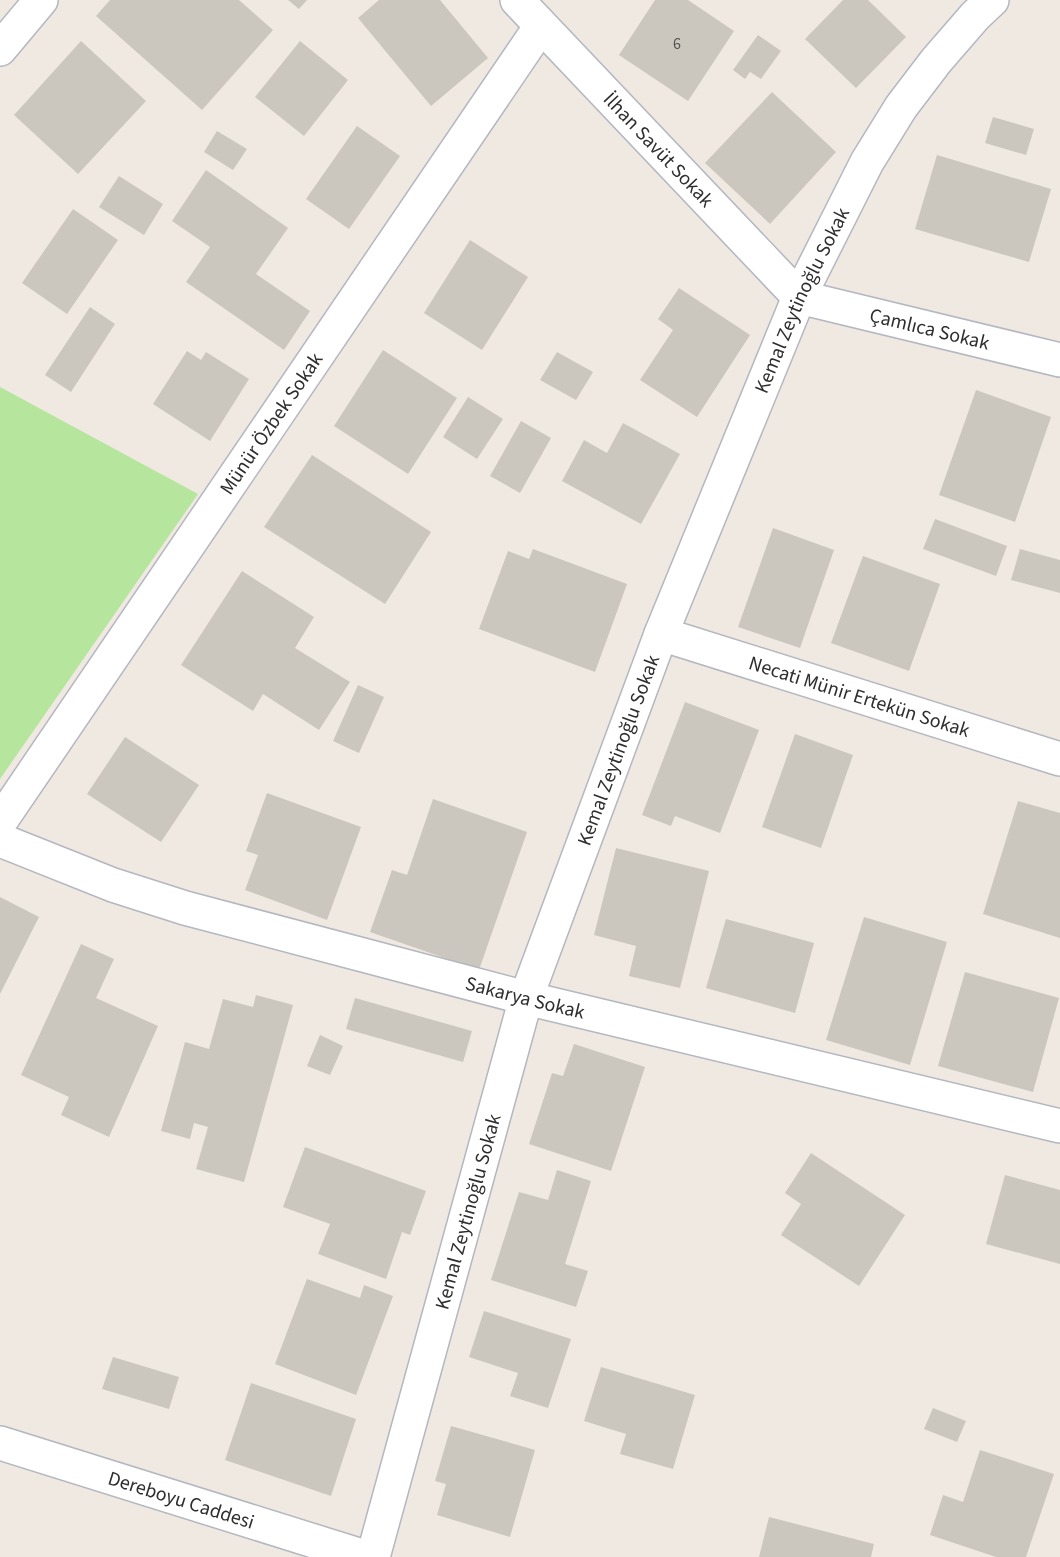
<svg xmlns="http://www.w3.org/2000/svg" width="1060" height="1557" font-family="'Source Sans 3',sans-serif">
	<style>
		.green { fill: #b6e59e }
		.building { fill: #cbc7bf }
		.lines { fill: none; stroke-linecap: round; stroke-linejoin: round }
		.street-casing { stroke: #b4b7c1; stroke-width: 36 }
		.street { stroke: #fff; stroke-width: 33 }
		.labels { text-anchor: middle; stroke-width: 5; stroke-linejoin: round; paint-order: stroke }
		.number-label { font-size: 16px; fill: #555452 }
		.street-label { font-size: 20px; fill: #2e2e2e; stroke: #fff }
	</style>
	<rect width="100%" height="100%" fill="#efe9e1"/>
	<!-- green -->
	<path class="green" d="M0,387l198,107 -198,285z"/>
	<!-- building -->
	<g class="building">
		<path d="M110,0h129l34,30 -71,80 -106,-94z"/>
		<path d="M288,0h19l-8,9z"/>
		<path d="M379,0h61l48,58 -57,48 -73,-88z"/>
		<path d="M655,0h33l46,31 -46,70 -69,-46z"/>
		<path d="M843,0h25l38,37 -50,51 -51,-49z"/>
		<path d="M758,35l23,16 -20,28 -11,-7 -5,7 -12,-9z"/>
		<path d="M81,41l65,60 -68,73 -64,-59z"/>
		<path d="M300,41l48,39 -44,56 -49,-39z"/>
		<path d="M772,92l64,60 -66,72 -65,-61z"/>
		<path d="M993,117l41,12 -8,26 -41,-12z"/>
		<path d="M357,126l43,30 -51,73 -43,-30z"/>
		<path d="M217,131l30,18 -14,21 -29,-18z"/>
		<path d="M937,155l114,34 -22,73 -114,-33z"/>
		<path d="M206,170l82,58 -32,46 54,37 -26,39 -98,-68 24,-35 -38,-26z"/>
		<path d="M119,176l44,28 -19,31 -45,-28z"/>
		<path d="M73,209l45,31 -51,74 -45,-31z"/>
		<path d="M470,240l58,37 -46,73 -58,-37z"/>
		<path d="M679,288l71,47 -53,82 -57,-37 33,-50 -15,-11z"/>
		<path d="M90,307l25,17 -44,68 -26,-17z"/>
		<path d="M383,350l74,48 -49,76 -74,-48z"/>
		<path d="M187,351l14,9 5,-8 43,27 -39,62 -57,-37z"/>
		<path d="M557,352l36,20 -17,28 -36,-20z"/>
		<path d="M976,390l75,27 -36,105 -76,-27z"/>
		<path d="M468,397l35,22 -26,40 -34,-22z"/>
		<path d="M521,421l30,17 -31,55 -30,-17z"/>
		<path d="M623,423l57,31 -39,70 -79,-43 22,-41 23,13z"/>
		<path d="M312,455l119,77 -46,72 -121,-77z"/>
		<path d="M935,519l72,27 -11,30 -73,-27z"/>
		<path d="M773,528l61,22 -34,98 -62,-21z"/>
		<path d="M533,549l94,35 -32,88 -116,-43 29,-78 21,8z"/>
		<path d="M1020,549l40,11v33l-49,-13z"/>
		<path d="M863,556l77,28 -31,87 -78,-28z"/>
		<path d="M242,571l72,46 -19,31 55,34 -31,48 -56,-36 -10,17 -72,-46z"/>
		<path d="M358,685l26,12 -25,56 -26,-12z"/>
		<path d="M685,702l74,28 -39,103 -45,-17 -4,10 -29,-11z"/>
		<path d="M795,734l58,21 -32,93 -59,-21z"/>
		<path d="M125,737l74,48 -38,57 -74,-48z"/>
		<path d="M267,793l94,34 -34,93 -82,-30 13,-35 -12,-4z"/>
		<path d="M433,799l94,33 -48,138 -109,-38 22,-62 15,5z"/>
		<path d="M1018,801l42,12v125l-77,-24z"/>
		<path d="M616,848l93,23 -29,117 -51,-12 7,-30 -42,-11z"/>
		<path d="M0,897l39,20 -39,77z"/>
		<path d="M864,917l83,25 -37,123 -84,-25z"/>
		<path d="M726,919l88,24 -19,70 -89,-25z"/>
		<path d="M81,944l33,15 -18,39 62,28 -49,111 -48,-22 8,-18 -48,-22z"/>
		<path d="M965,972l94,26 -26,94 -95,-26z"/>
		<path d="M256,995l37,10 -49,177 -48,-13 12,-42 -14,-4 -4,16 -29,-8 24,-89 24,7 14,-50 30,8z"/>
		<path d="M355,998l117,33 -9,31 -117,-33z"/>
		<path d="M320,1035l23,11 -13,29 -23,-9z"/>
		<path d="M574,1044l71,23 -34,104 -82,-27 23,-71 11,3z"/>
		<path d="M305,1147l121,44 -16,44 -8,-3 -16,47 -68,-25 12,-30 -47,-17z"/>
		<path d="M811,1153l94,62 -46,71 -78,-51 20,-31 -16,-11z"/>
		<path d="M557,1170l34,11 -26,83 23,7 -12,36 -85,-27 28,-88 29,8z"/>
		<path d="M1005,1175l55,15v74l-74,-20z"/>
		<path d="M307,1279l53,19 4,-13 29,11 -37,99 -81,-31z"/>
		<path d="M484,1311l87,28 -23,69 -38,-12 8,-23 -49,-16z"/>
		<path d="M113,1357l66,20 -10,32 -67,-20z"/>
		<path d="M601,1367l94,28 -22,74 -53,-15 6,-20 -42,-13z"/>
		<path d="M251,1383l105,36 -25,77 -106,-36z"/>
		<path d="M933,1408l33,13 -9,21 -33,-13z"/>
		<path d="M451,1426l84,24 -25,87 -73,-22 9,-31 -11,-3z"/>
		<path d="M980,1450l74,24 -28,83h-30l-66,-22 13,-40 20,7z"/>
		<path d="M769,1517l105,27 -3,13h-112z"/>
	</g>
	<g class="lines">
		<defs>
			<g id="street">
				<path id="s1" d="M517,0l282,297 261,63"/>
				<path d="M0,49l41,-49"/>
				<path id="s2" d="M661,634l399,125"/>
				<path id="s3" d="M0,822l541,-796"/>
				<path id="s4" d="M0,840l113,45 72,23 341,90 534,128"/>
				<path id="s5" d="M0,1443l365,114"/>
				<path id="s6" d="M373,1557l153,-559 135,-364 138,-337 68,-135 34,-55 35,-46 39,-45 17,-16"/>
			</g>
		</defs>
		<!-- street casing -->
		<use href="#street" class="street-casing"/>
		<!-- street -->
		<use href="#street" class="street"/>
	</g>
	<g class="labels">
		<!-- number labels -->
		<g class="number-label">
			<text x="677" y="49">6</text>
		</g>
		<!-- street labels -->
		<g class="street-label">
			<text dy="7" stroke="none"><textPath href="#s1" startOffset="206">İlhan Savüt Sokak</textPath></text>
			<text dy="7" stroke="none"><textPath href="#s6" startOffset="1330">Kemal Zeytinoğlu Sokak</textPath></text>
			<text dy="7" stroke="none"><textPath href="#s1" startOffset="544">Çamlıca Sokak</textPath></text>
			<text dy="7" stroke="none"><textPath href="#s3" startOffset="482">Münür Özbek Sokak</textPath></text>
			<text dy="7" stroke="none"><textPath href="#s2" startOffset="208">Necati Münir Ertekün Sokak</textPath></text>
			<text dy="7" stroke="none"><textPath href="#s6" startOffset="844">Kemal Zeytinoğlu Sokak</textPath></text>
			<text dy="7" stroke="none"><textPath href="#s4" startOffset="549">Sakarya Sokak</textPath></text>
			<text dy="7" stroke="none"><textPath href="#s6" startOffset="358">Kemal Zeytinoğlu Sokak</textPath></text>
			<text dy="7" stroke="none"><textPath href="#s5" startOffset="190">Dereboyu Caddesi</textPath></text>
		</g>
	</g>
</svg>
